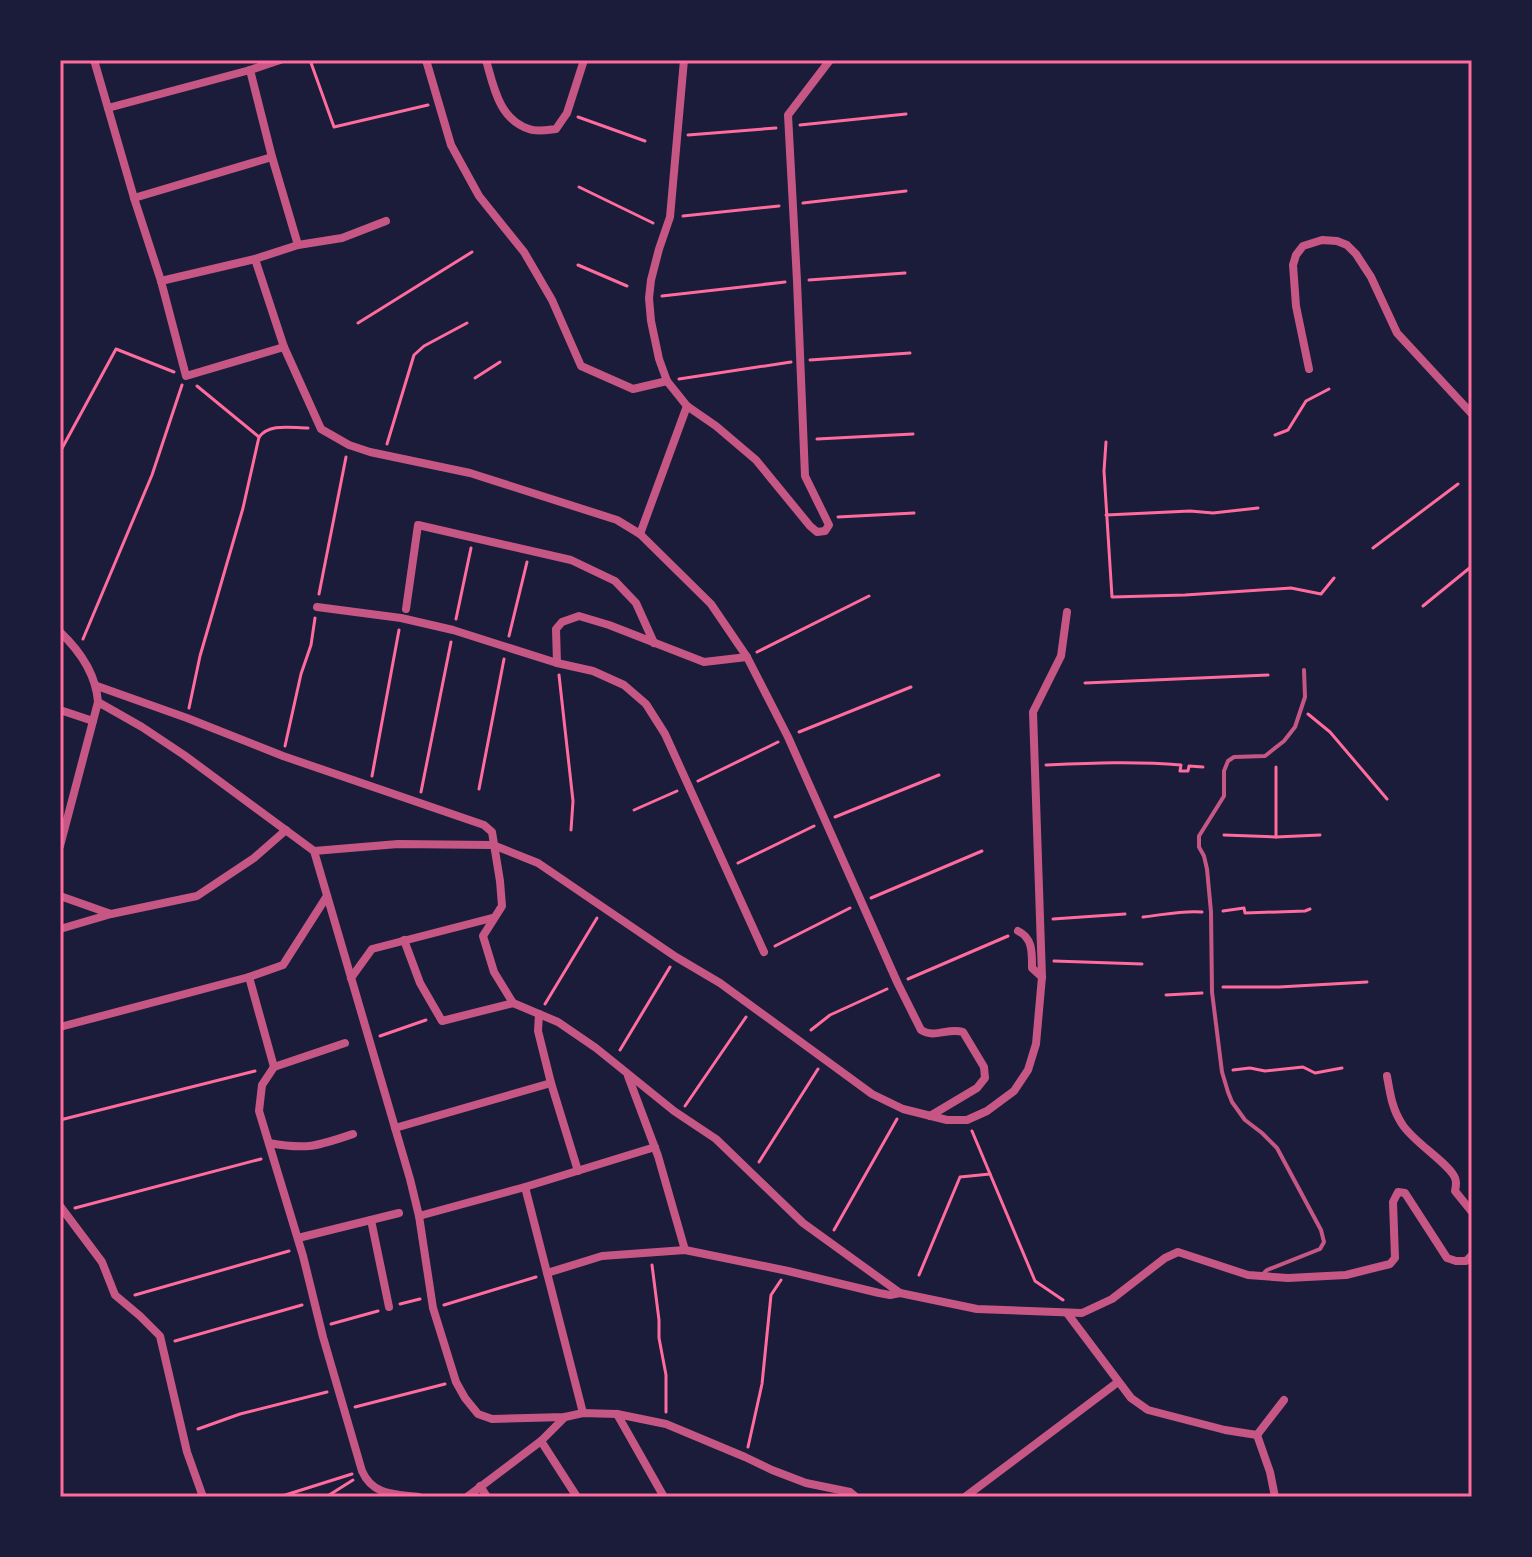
<svg xmlns="http://www.w3.org/2000/svg" width="1532" height="1557" font-family="'Nunito Sans',sans-serif">
	<style>
		.lines { fill: none; stroke-linecap: round; stroke-linejoin: round }
		.path { stroke: #ff6b9d; stroke-width: 3 }
		.service { stroke: #c65784; stroke-width: 4 }
		.minor { stroke: #c65784; stroke-width: 8 }
		.neatline { fill: none; stroke: #ff6b9d; stroke-width: 3 }
	</style>
	<rect width="100%" height="100%" fill="#1b1b3a"/>
	<g class="lines">
		<!-- path -->
		<g class="path">
			<path d="M310,60l24,67 94,-22"/>
			<path d="M578,117l67,24"/>
			<path d="M800,125l106,-11"/>
			<path d="M688,135l88,-7"/>
			<path d="M579,187l74,36"/>
			<path d="M803,203l103,-12"/>
			<path d="M683,216l96,-10"/>
			<path d="M578,265l49,21"/>
			<path d="M809,280l96,-7"/>
			<path d="M662,296l123,-14"/>
			<path d="M358,323l114,-71"/>
			<path d="M810,360l100,-7"/>
			<path d="M475,378l25,-16"/>
			<path d="M679,379l112,-17"/>
			<path d="M197,386l62,51"/>
			<path d="M1275,435l13,-5 18,-29 23,-12"/>
			<path d="M259,437c11,-14 32,-9 49,-9"/>
			<path d="M817,439l96,-5"/>
			<path d="M1106,442l-2,29 8,126 73,-2 106,-7 30,6 13,-16"/>
			<path d="M387,444l27,-89 10,-9 43,-23"/>
			<path d="M60,452l56,-103 58,23"/>
			<path d="M1106,515l84,-4 23,2 45,-5"/>
			<path d="M838,517l76,-4"/>
			<path d="M1373,548l85,-64"/>
			<path d="M319,594l27,-137"/>
			<path d="M1423,606l49,-40"/>
			<path d="M456,619l15,-71"/>
			<path d="M509,636l18,-74"/>
			<path d="M83,639l69,-164 30,-90"/>
			<path d="M757,652l112,-56"/>
			<path d="M559,675l14,126 -2,29"/>
			<path d="M1085,683l183,-8"/>
			<path d="M189,708l11,-52 43,-148 16,-71"/>
			<path d="M1308,714l22,18 57,67"/>
			<path d="M799,732l112,-45"/>
			<path d="M285,746l16,-72 10,-29 4,-27"/>
			<path d="M1046,765c45,-2 89,-4 135,0l-1,6h8l1,-5 14,1"/>
			<path d="M372,776l27,-146"/>
			<path d="M698,781l80,-39"/>
			<path d="M479,789l25,-130"/>
			<path d="M421,792l30,-150"/>
			<path d="M634,810l43,-19"/>
			<path d="M835,817l104,-42"/>
			<path d="M1224,835l52,2 44,-2"/>
			<path d="M1276,837v-70"/>
			<path d="M738,863l76,-37"/>
			<path d="M871,898l111,-47"/>
			<path d="M1223,911l21,-3 1,5 60,-2 5,-2"/>
			<path d="M1143,917c20,-2 39,-7 59,-5"/>
			<path d="M1053,919l72,-5"/>
			<path d="M775,946l75,-38"/>
			<path d="M1054,961l88,3"/>
			<path d="M908,979l100,-43"/>
			<path d="M1223,987h56l88,-5"/>
			<path d="M1166,995l36,-2"/>
			<path d="M545,1004l52,-86"/>
			<path d="M811,1030l19,-15 57,-26"/>
			<path d="M380,1036l46,-16"/>
			<path d="M620,1050l50,-83"/>
			<path d="M1233,1070l17,-2 15,3 38,-4 12,6 27,-5"/>
			<path d="M685,1106l61,-89"/>
			<path d="M60,1120l195,-49"/>
			<path d="M972,1131l63,150 28,19"/>
			<path d="M759,1162l59,-93"/>
			<path d="M75,1208l186,-49"/>
			<path d="M834,1230l63,-111"/>
			<path d="M652,1265l7,55v18l7,37v37"/>
			<path d="M919,1275l41,-98 30,-3"/>
			<path d="M135,1295l154,-44"/>
			<path d="M400,1304l20,-5"/>
			<path d="M444,1305l92,-28"/>
			<path d="M331,1324l47,-13"/>
			<path d="M175,1341l127,-36"/>
			<path d="M355,1407l90,-23"/>
			<path d="M198,1429l42,-15 87,-22"/>
			<path d="M748,1447l14,-63 9,-89 10,-15"/>
			<path d="M279,1497l73,-23"/>
			<path d="M326,1497l27,-17"/>
		</g>
		<!-- service -->
		<path class="service" d="M1263,1274l4,-4 53,-21 4,-7 -3,-12 -44,-82 -15,-15 -17,-13 -13,-18 -4,-10 -6,-20 -10,-80 -1,-80 -4,-43 -3,-13 -5,-9v-11l25,-40v-25l4,-10 6,-4 31,-1 19,-15 11,-14 10,-30 -1,-27"/>
		<!-- minor -->
		<g class="minor">
			<path d="M94,60l40,138 27,83 25,95 98,-29"/>
			<path d="M426,60l25,85 28,51 45,56 28,48 29,66 52,23 34,-8"/>
			<path d="M486,60c8,28 13,59 43,69 8,3 18,1 27,0l11,-16 17,-53"/>
			<path d="M684,60l-14,157 -11,32 -8,31 -2,18 2,23 8,38 8,22 20,25 29,20 40,34 54,66 7,6 8,-1 4,-6 -24,-49 -8,-195 -9,-166 42,-55"/>
			<path d="M250,70l22,87 26,88"/>
			<path d="M108,108l142,-38 30,-10"/>
			<path d="M134,198l138,-41"/>
			<path d="M255,259l29,88 37,82 28,16 21,7 100,21 147,47 23,14 71,70 36,53 41,80 110,247 23,46c14,9 27,-3 42,2l21,35 1,11 -8,10 -47,28"/>
			<path d="M161,281l94,-22 43,-14 44,-7 44,-17"/>
			<path d="M1309,369l-13,-63 -3,-41 3,-10 7,-9 19,-6 15,1 10,4 9,9 15,23 26,56 75,81"/>
			<path d="M640,534l47,-128"/>
			<path d="M317,607l84,11 52,12 104,33 36,8 31,14 22,19 19,30 99,218"/>
			<path d="M406,609l12,-84 153,35 44,21 21,22 18,40"/>
			<path d="M60,632c20,19 36,42 38,70"/>
			<path d="M557,663l-1,-34 6,-7 17,-6 30,9 95,37 43,-5"/>
			<path d="M97,686l90,32 96,38 201,69 8,7 8,49 2,25 -19,30 11,36 19,31 45,19 38,26 78,63 42,28 87,84 97,70 77,16 105,4 30,-14 53,-41 13,-6 70,23 40,3 58,-3 44,-11 5,-6 -2,-56 5,-10 7,1 42,65 9,3h10l6,-6"/>
			<path d="M60,710l33,11 5,-19 44,25 42,28 130,96 96,328 9,37 14,92 23,74 9,16 13,16 14,5 73,-2 18,-4 34,1 49,10 79,33 27,13 34,13 44,9 6,5"/>
			<path d="M60,846l33,-125"/>
			<path d="M314,851l84,-7 95,1 45,18 138,94 44,26 152,111 31,15 44,11h20l20,-9 27,-20 14,-21 8,-26 6,-67 -9,-265 28,-56 6,-44"/>
			<path d="M60,896l51,18"/>
			<path d="M60,929l51,-15 86,-18 57,-38 32,-28"/>
			<path d="M1018,931c15,7 14,22 14,37l10,9"/>
			<path d="M404,940l16,43 22,38 71,-18"/>
			<path d="M249,977l25,90"/>
			<path d="M351,978l21,-29 120,-31"/>
			<path d="M539,1014l-1,17 13,52 27,88"/>
			<path d="M60,1027l189,-50 34,-12 44,-69"/>
			<path d="M345,1043l-71,24 -12,18 -3,26 44,145 20,81 39,134c11,25 33,23 57,26"/>
			<path d="M628,1076l30,80 27,94"/>
			<path d="M1387,1076c3,17 5,33 15,48 11,18 48,40 53,54 2,5 1,8 0,13l17,21"/>
			<path d="M395,1128l156,-45"/>
			<path d="M269,1143c38,7 49,3 84,-9"/>
			<path d="M525,1187l58,226"/>
			<path d="M60,1206l42,56 13,33 25,21 20,20 27,116 16,45"/>
			<path d="M419,1216l106,-29 130,-40"/>
			<path d="M371,1220l18,87"/>
			<path d="M298,1238l101,-25"/>
			<path d="M547,1273l55,-17 83,-6 103,21 91,22 11,2 10,-2"/>
			<path d="M1067,1313l64,85 17,12 77,20 32,5 27,-35"/>
			<path d="M617,1414l47,83"/>
			<path d="M1257,1435l13,37 5,25"/>
			<path d="M541,1441l36,56"/>
			<path d="M480,1486l7,11"/>
			<path d="M467,1497l74,-56 24,-24"/>
			<path d="M965,1497l153,-115"/>
		</g>
	</g>
	<!-- border -->
	<rect width="1532" height="1557" fill="none" stroke="#1b1b3a" stroke-width="124"/>
	<rect x="62" y="62" width="1408" height="1433" class="neatline"/>
</svg>
